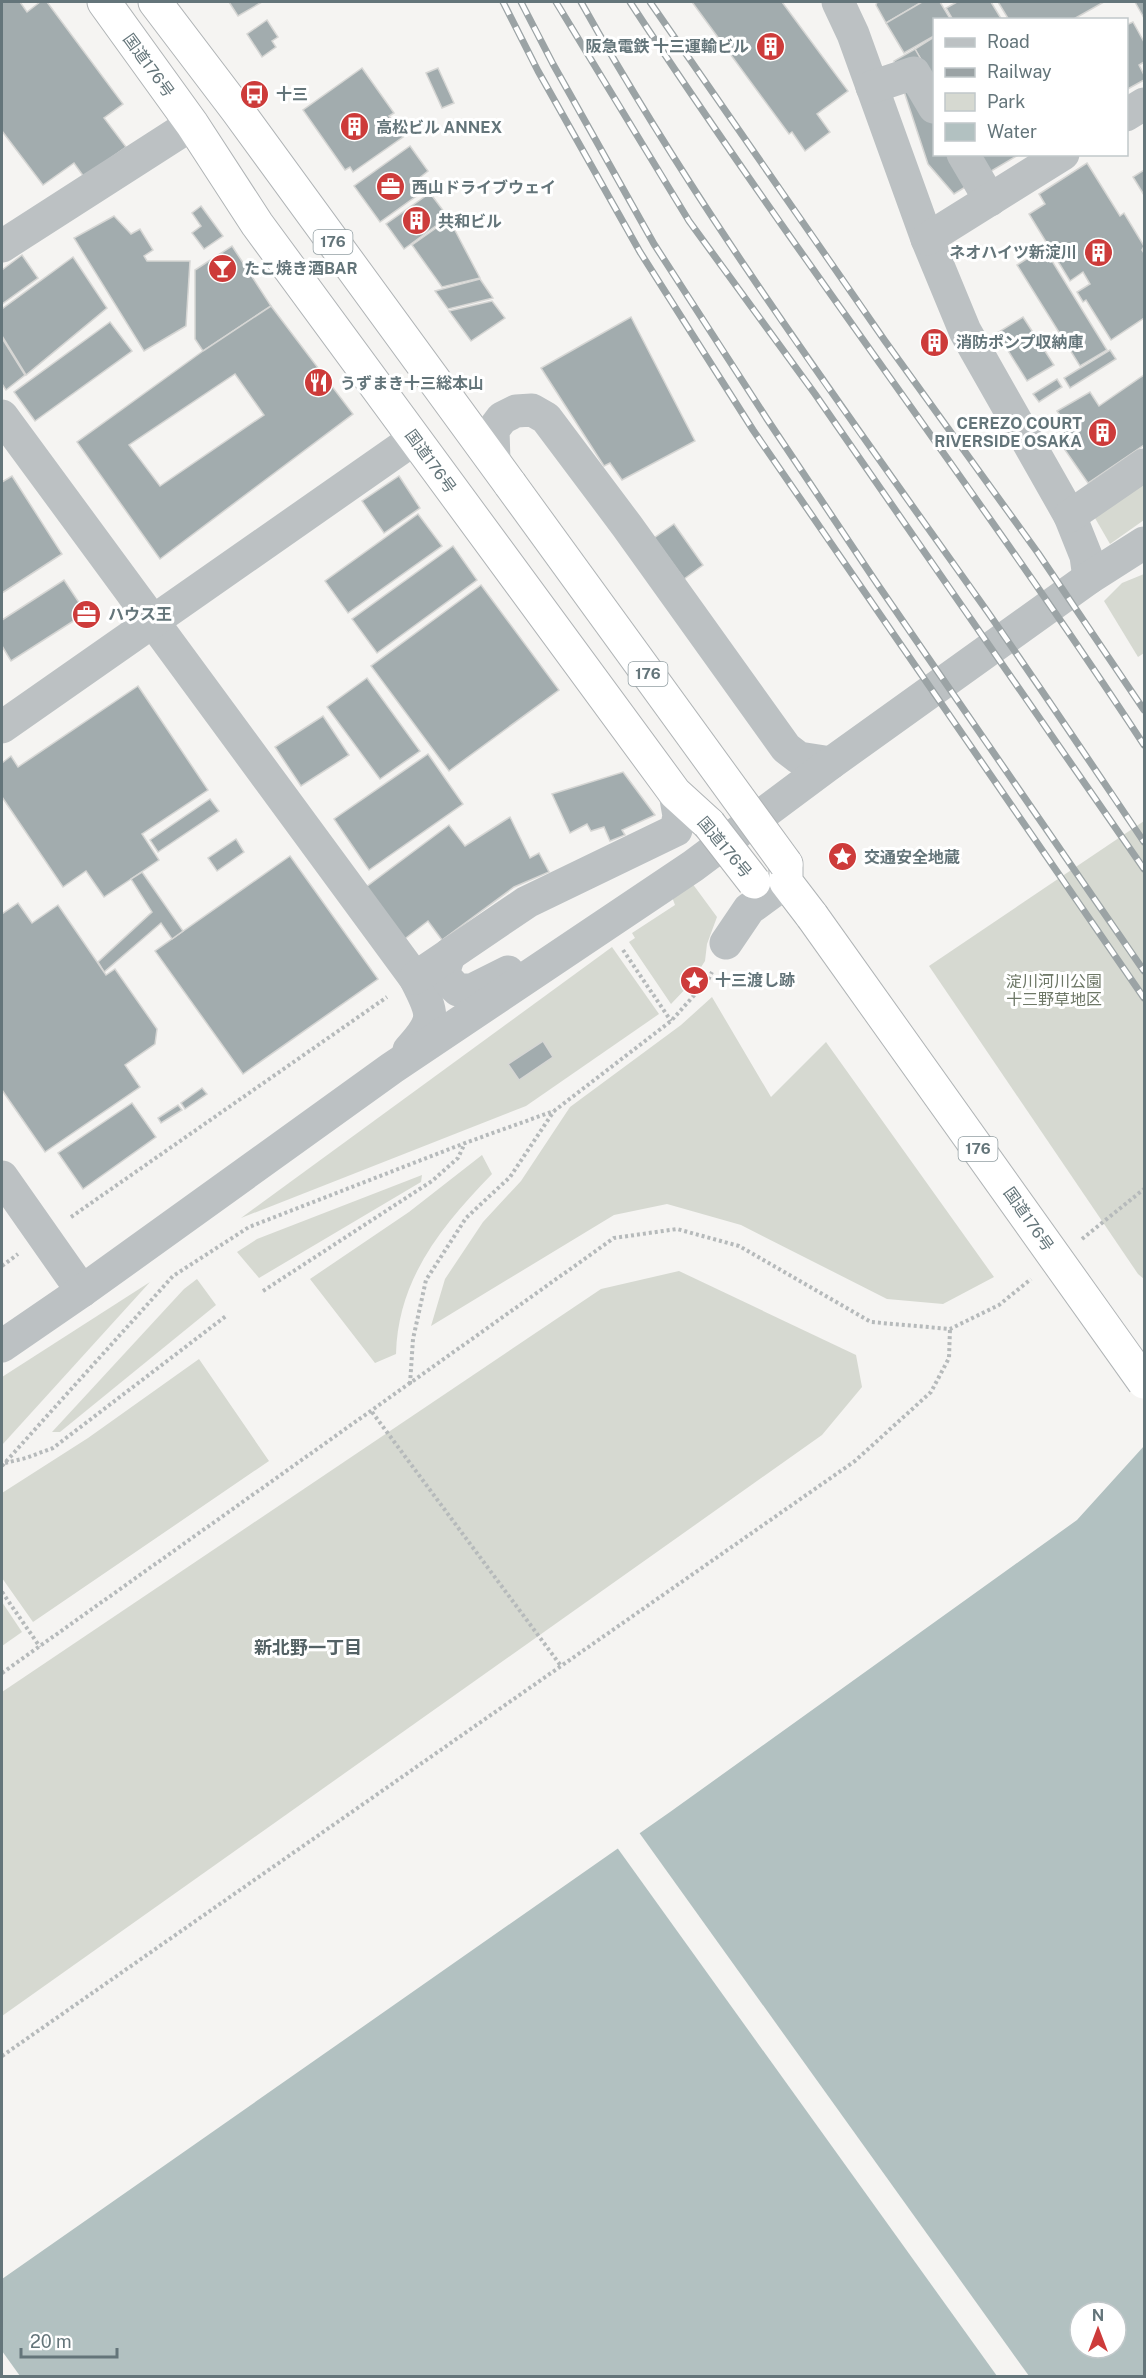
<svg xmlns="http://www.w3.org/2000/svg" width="1146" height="2378" font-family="'Public Sans','Noto Sans JP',sans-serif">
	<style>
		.green { fill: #d6d9d1 }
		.water { fill: #b2c1c1; fill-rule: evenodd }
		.pier { fill: #f5f4f2 }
		.building { fill: #a2acae; stroke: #d6d6d4; stroke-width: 1.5; fill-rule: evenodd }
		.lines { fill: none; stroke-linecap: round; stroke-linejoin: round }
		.highway-casing { stroke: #b0b4b6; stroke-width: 35 }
		.path { stroke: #b6babb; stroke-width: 4; stroke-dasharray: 3 3; stroke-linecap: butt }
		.minor { stroke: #bcc1c3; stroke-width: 33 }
		.highway { stroke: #fff; stroke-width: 33 }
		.rail-casing { stroke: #9ba3a5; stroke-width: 7 }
		.rail { stroke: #fff; stroke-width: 4.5; stroke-dasharray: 14; stroke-linecap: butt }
		.highway-bridge-casing { stroke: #b0b4b6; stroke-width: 35; stroke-linecap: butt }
		.highway-bridge { stroke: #fff; stroke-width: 33 }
		.labels { text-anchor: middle; stroke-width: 6; stroke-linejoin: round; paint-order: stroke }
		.shield { fill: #fff; stroke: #929ea2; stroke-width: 1.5 }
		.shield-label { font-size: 15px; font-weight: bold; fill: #64757a }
		.poi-label { font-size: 16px; font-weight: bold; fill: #64757a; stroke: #fff; text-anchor: start }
		.street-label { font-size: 16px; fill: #64757a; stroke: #fff }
		.park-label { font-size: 16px; fill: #6d7766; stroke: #fff }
		.neighbourhood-label { font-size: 18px; font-weight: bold; fill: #546265; stroke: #fff }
	</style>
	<rect width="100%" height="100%" fill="#f5f4f2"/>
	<!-- green -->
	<g class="green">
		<path d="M1144,479v41l-34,24 -15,-26z"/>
		<path d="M1144,574v79l-6,4 -34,-56 18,-18z"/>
		<path d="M1144,821v458l-6,-5 -209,-308z"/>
		<path d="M692,883l25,34 -10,27 -2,17 -15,23 -19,20 -42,-62 6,-4 -3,-5 43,-28 -3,-8z"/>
		<path d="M612,947l47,67 -133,92 -285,112z"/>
		<path d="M712,997l59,100 55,-55 168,235 -51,27 -56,-5 -146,-74 -74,-21 -53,11 -183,111 14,-47 38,-57 38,-41 49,-74 111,-82z"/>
		<path d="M482,1155l10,19c-50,52 -94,104 -96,180l-21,9 -65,-84 99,-67z"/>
		<path d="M422,1175l-1,7 -162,96 -22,-26 20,-13z"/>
		<path d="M679,1271l177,84 6,32 -40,48 -820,581v-324l599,-403z"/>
		<path d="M197,1279l19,26 -156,127h-8l132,-143z"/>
		<path d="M150,1282l-148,163v-68z"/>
		<path d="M199,1359l70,102 -236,161 -31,-44v-85l86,-55z"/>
		<path d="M2,1602l20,30 -20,14z"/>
	</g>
	<!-- water -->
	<path class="water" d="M1144,1446v930h-1142v-97l668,-467 407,-292zM1080,2312h36v36h-36z"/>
	<!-- pier -->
	<g class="pier">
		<path d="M638,1831l391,545h-32l-381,-530z"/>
		<path d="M2,2351l18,25h-18z"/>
	</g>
	<!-- building -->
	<g class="building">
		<path d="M2,2h18l7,10 13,-10h7l76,102 -19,14 22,29 -42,30 -10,-14 -31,22 -41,-54z"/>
		<path d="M229,2h33l-24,14z"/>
		<path d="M692,2h90l66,89 -31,23 13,18 -25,19 -13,-19 -3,2z"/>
		<path d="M877,2h45l-36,21 -10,-18z"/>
		<path d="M922,2h18l11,18h-17v16l-30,17 -18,-30z"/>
		<path d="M957,2h34l11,18h-49l-7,-12z"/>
		<path d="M998,2h106l-32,18h-63z"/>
		<path d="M1135,2h9v16z"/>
		<path d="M267,20l11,17 -6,4 4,6 -14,10 -15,-23z"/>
		<path d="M1133,22l11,20v20l-5,3 5,10v5l-18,10v-65z"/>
		<path d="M934,37v45l-19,-33z"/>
		<path d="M915,49l19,33v72h43l11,19 -34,21 -26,-30 -34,-103z"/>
		<path d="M362,68l32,45 -5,3 14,21 -50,35 -3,-5 -5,3 -42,-60z"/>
		<path d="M438,68l16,35 -12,5 -16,-35z"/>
		<path d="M410,146l18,25 -14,11 8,10 -42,30 -26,-36z"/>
		<path d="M977,154h43l-32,19z"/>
		<path d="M1087,163l33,53 4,-3 20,33 -2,4 2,3v65l-33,22 -25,-40 -3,2 -6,-10 13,-8 -7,-12 -13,9 -41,-67 16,-10 -6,-10z"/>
		<path d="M1144,170v25l-11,-18z"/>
		<path d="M430,193l18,24 -44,32 -18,-25z"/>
		<path d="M201,206l22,30 -19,13 -12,-16 9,-7 -9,-13z"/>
		<path d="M114,216l17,18 9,-5 13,21 -9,6 3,5h43l-4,65 -42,25 -70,-113z"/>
		<path d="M449,219l31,59 -38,9 -30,-42z"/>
		<path d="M232,246l39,60 -68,45 -8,-12v-69z"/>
		<path d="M1044,248l63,102 -27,16 -63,-101z"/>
		<path d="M22,255l16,23 -36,26v-34z"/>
		<path d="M73,257l34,51 -81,67 -24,-39v-27z"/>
		<path d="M480,279l13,19 -45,11 -13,-18z"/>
		<path d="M492,301l13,17 -34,23 -22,-30z"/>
		<path d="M271,306l82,108 -193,145 -83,-117 126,-91zM235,374l29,41 -104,71 -31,-41z"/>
		<path d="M631,317l64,124 -73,39 -12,-17 -6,3 -63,-98z"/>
		<path d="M1023,317l31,48 -27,16 -30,-48z"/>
		<path d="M110,322l22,29 -97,70 -21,-29z"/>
		<path d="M938,334l5,10 -11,5 -5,-10z"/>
		<path d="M2,338l23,37 -19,15 -4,-6z"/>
		<path d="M1110,350l6,9 -46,29 -6,-10z"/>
		<path d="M1144,375v70l-56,38 -32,-46 13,-9 -12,-17 33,-19 9,14z"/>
		<path d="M1057,379l5,8 -23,15 -6,-8z"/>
		<path d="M12,476l50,78 -60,39v-111z"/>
		<path d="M399,476l21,32 -36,25 -22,-32z"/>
		<path d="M418,514l24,32 -94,67 -23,-32z"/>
		<path d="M674,524l29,41 -19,14 -30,-41z"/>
		<path d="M453,546l24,34 -100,73 -25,-34z"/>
		<path d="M64,580l22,33 -75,48 -9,-15v-26z"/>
		<path d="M481,585l78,105 -110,81 -78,-105z"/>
		<path d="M367,678l53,73 -40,28 -53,-72z"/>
		<path d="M138,686l70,104 -66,44 17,26 -28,19 -27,18 -18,-26 -23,16 -61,-90v-34l9,-7 7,11z"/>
		<path d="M323,716l26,39 -48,31 -26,-39z"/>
		<path d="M428,754l35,50 -94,66 -35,-51z"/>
		<path d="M623,772l32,43 -33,15 3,5 -15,6 -6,-14 -13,4 -4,-7 -17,9 -18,-39z"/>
		<path d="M210,799l9,12 -61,41 -8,-12z"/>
		<path d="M510,817l20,41 9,-5 10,19 -35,15 -72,53 -14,-19 -26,20 -36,-54 83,-62 16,21z"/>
		<path d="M236,839l8,13 -27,19 -9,-13z"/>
		<path d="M290,856l88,123 -135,95 -88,-123z"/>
		<path d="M142,872l41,59 -11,8 -11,-16 -57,49 -6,-10 54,-50 -21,-33z"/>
		<path d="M18,903l14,20 26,-18 46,67 2,3 9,-6 42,60 -2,15 -30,21 15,22 -95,65 -43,-62v-176z"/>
		<path d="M543,1041l10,16 -34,23 -11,-16z"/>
		<path d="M202,1088l5,6 -22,15 -4,-6z"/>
		<path d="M132,1103l24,34 -73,52 -25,-36z"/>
		<path d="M178,1105l4,5 -21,13 -3,-5z"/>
	</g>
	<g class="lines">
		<defs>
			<g id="highway">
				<path d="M104,2l88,122 65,100 418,569 34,31"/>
				<path d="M155,2l82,108 273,374"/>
				<path d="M786,864v18l26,34"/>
			</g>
		</defs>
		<!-- highway casing -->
		<use href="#highway" class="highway-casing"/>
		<!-- path -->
		<g class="path">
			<path d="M623,950l48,71"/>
			<path d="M71,1217l316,-220"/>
			<path d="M1082,1239l62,-50"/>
			<path d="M2,1266l16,-12"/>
			<path d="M263,1291l169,-110 26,-23 7,-15"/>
			<path d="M410,1384l3,-45 13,-59 40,-62 44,-41 44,-66"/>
			<path d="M372,1412l189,254"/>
			<path d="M5,1463l21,-5 27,-10 173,-132"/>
			<path d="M2,1466l171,-190 76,-49 216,-84 89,-32 117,-90 37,-41 4,-8"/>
			<path d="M2,1592l38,55"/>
			<path d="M2,1673l612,-435 63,-9 62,17 132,76 79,7 49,-24 32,-26"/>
			<path d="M2,2056l853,-595 76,-69 18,-34 1,-29"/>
		</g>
		<!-- minor -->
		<g class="minor">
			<path d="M838,2l15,32 74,205 38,92 105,185 16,40 3,22"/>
			<path d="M872,87l42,-14 20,34"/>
			<path d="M1126,115l18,-11"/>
			<path d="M963,154l27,46"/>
			<path d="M927,239l136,-85"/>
			<path d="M2,246l190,-122"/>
			<path d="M2,416l413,562c19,37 22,41 -6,72"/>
			<path d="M494,461l-1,-31 9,-12 14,-7 16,-1 14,8 81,108 159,222 13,10 32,5"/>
			<path d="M1070,516l74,-51"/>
			<path d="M2,727l412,-288"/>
			<path d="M726,943l23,-34 37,-27"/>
			<path d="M450,954c-8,18 -7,23 8,36h14l36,-18"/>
			<path d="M415,978l112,-76 149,-72 3,-14 -4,-23"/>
			<path d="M2,1177l80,114"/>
			<path d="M2,1346l80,-55 310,-223 301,-202 138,-103 258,-185 55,-35"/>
		</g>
		<!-- highway -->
		<use href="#highway" class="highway"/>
		<defs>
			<g id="rail">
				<path d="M503,2l35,69 102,181 113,178 391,568"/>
				<path d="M521,2l32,62 101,180 113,175 111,166 266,386"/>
				<path d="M556,2l133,219 126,173 329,475"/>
				<path d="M581,2c119,213 265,410 406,609 53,76 105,154 157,231"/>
				<path d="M630,2c165,252 349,491 514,743"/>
				<path d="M650,2l235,339 153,212 106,157"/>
			</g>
		</defs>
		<!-- rail casing -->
		<use href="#rail" class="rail-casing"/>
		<!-- rail -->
		<use href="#rail" class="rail"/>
		<defs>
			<g id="highway-bridge">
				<path d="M510,484l276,380"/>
				<path d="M709,824l45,58"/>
				<path d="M812,916l332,466"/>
			</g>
		</defs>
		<!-- highway-bridge casing -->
		<use href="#highway-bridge" class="highway-bridge-casing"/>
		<!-- highway-bridge -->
		<use href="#highway-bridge" class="highway-bridge"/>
	</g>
	<!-- icons -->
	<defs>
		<symbol id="building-disc" viewBox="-11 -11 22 22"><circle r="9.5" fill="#cd3b3a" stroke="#fff"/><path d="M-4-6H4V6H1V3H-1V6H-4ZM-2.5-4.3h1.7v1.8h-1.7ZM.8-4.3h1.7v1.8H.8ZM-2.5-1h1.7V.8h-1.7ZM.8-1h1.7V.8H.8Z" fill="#fff"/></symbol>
		<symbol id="bus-disc" viewBox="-11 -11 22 22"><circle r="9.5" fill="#cd3b3a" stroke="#fff"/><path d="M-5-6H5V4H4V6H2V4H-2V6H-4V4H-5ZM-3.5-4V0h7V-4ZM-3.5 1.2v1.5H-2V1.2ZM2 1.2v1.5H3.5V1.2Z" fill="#fff"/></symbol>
		<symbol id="office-disc" viewBox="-11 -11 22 22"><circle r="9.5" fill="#cd3b3a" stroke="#fff"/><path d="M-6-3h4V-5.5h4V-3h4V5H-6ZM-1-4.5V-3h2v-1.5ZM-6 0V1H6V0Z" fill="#fff"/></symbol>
		<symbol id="bar-disc" viewBox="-11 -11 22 22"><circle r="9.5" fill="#cd3b3a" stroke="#fff"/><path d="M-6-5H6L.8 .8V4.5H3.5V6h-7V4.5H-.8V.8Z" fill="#fff"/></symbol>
		<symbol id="restaurant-disc" viewBox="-11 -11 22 22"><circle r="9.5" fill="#cd3b3a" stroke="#fff"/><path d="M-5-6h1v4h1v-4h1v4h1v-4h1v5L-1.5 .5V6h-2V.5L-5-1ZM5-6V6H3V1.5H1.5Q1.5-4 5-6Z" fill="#fff"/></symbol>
		<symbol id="sight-disc" viewBox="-11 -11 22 22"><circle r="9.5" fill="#cd3b3a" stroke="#fff"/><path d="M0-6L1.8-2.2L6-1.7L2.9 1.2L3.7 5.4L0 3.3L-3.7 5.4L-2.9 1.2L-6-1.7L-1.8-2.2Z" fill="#fff"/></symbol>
	</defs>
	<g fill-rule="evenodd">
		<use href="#building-disc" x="754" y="30" width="33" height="33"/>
		<use href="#bus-disc" x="238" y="78" width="33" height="33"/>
		<use href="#building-disc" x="338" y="110" width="33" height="33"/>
		<use href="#office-disc" x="374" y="170" width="33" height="33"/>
		<use href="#building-disc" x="400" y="204" width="33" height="33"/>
		<use href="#building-disc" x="1082" y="236" width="33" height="33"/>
		<use href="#bar-disc" x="206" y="252" width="33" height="33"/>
		<use href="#building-disc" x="918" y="326" width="33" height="33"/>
		<use href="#restaurant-disc" x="302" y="366" width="33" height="33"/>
		<use href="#building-disc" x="1086" y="416" width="33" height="33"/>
		<use href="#office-disc" x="70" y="598" width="33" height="33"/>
		<use href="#sight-disc" x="826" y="840" width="33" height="33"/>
		<use href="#sight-disc" x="678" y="964" width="33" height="33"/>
	</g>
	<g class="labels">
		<!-- shield labels -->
		<g class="shield">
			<rect x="313.5" y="230" width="39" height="24" rx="4.5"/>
			<rect x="628.5" y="662" width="39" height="24" rx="4.5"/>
			<rect x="958.5" y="1137" width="39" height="24" rx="4.5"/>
		</g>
		<g class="shield-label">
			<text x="333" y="247">176</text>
			<text x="648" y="679">176</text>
			<text x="978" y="1154">176</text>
		</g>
		<!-- poi labels -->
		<g class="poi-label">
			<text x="749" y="52" text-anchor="end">阪急電鉄 十三運輸ビル</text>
			<text x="276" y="100">十三</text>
			<text x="376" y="133">高松ビル ANNEX</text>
			<text x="412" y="193">西山ドライブウェイ</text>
			<text x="438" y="227">共和ビル</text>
			<text x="1077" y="258" text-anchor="end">ネオハイツ新淀川</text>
			<text x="244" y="274">たこ焼き酒BAR</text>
			<text x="956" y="348">消防ポンプ収納庫</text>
			<text x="340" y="389">うずまき十三総本山</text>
			<text x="1082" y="429" text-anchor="end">CEREZO COURT<tspan x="1082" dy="18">RIVERSIDE OSAKA</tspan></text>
			<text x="108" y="620">ハウス王</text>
			<text x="864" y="863">交通安全地蔵</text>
			<text x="715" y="986">十三渡し跡</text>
		</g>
		<!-- street labels -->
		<g class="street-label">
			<text transform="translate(149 65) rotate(54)" y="6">国道176号</text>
			<text transform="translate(431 461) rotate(54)" y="6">国道176号</text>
			<text transform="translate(725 847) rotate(50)" y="6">国道176号</text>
			<text transform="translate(1029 1219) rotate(55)" y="6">国道176号</text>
		</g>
		<!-- park labels -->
		<g class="park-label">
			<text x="1054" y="987">淀川河川公園<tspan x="1054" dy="18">十三野草地区</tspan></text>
		</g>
		<!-- neighbourhood labels -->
		<g class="neighbourhood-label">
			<text x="308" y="1654">新北野一丁目</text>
		</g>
	</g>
	<!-- border -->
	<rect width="1146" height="2378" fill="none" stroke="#64757a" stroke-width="6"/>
	<!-- legend -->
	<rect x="933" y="18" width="195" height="138" fill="#ffffff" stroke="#c1c8ca" stroke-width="1.5"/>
	<rect x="945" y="38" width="30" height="9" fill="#bcc1c3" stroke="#c1c8ca" stroke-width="1.5"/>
	<text x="987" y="48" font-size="18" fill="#64757a">Road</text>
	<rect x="945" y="68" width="30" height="9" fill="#9ba3a5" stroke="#c1c8ca" stroke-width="1.5"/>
	<text x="987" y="78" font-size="18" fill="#64757a">Railway</text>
	<rect x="945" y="93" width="30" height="18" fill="#d6d9d1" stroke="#c1c8ca" stroke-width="1.5"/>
	<text x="987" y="108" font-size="18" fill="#64757a">Park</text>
	<rect x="945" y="123" width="30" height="18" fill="#b2c1c1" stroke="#c1c8ca" stroke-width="1.5"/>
	<text x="987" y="138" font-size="18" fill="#64757a">Water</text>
	<!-- north arrow -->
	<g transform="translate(1098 2330)"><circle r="28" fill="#ffffff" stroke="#c1c8ca" stroke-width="1.5"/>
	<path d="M0-4.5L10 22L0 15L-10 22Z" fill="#cd3b3a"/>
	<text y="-9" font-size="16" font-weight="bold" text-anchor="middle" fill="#64757a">N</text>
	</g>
	<!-- scale -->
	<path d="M21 2348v9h96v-9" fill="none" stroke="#64757a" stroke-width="3"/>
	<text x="30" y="2348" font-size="18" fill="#64757a" stroke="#ffffff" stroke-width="4.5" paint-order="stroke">20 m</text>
</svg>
